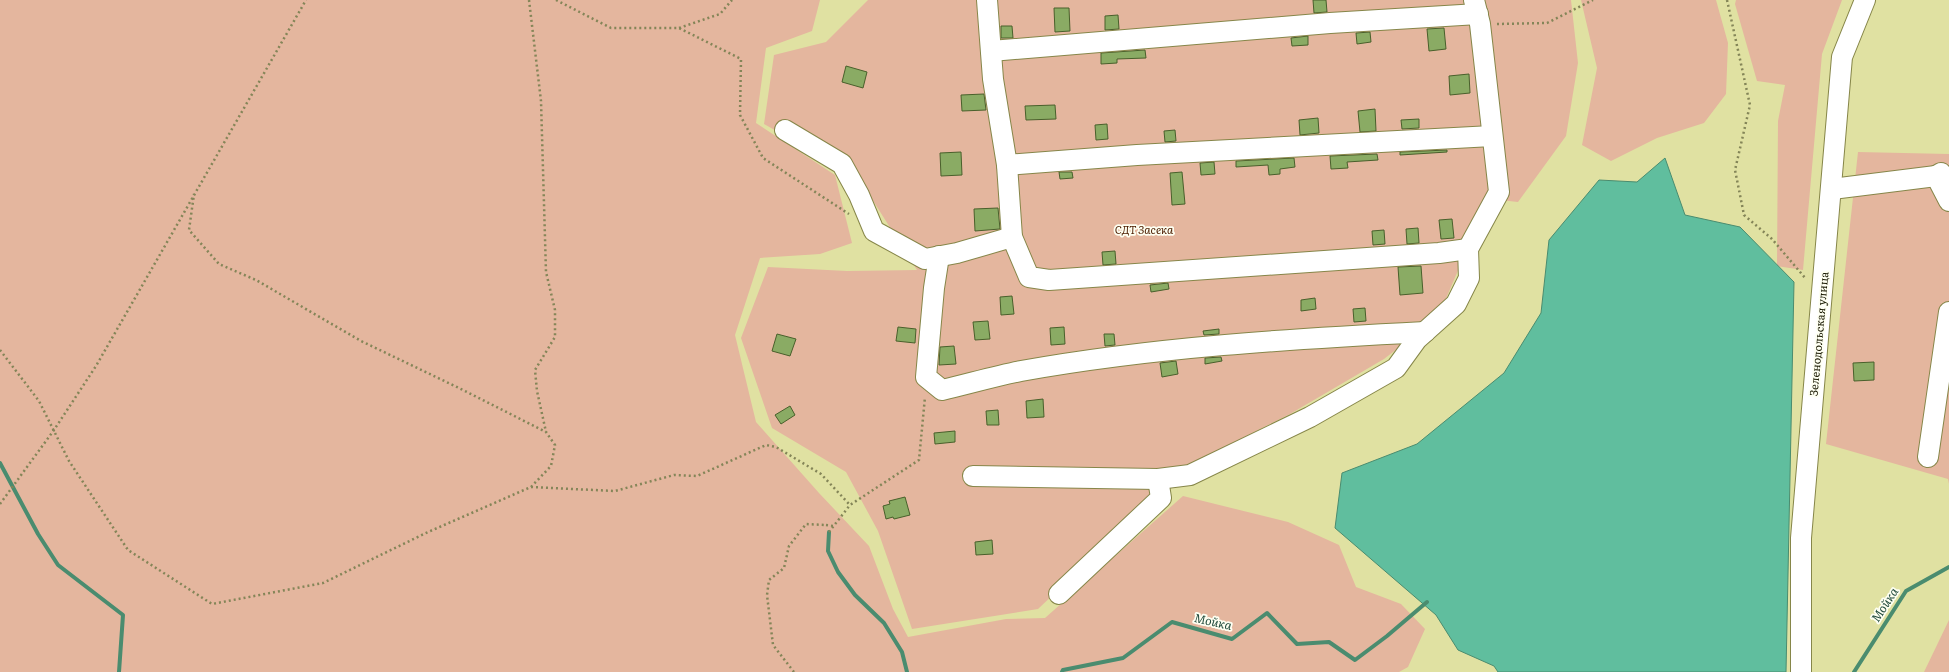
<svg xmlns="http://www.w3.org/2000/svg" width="1949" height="672" font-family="Literata,serif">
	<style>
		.green { fill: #e4b69e }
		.water { fill: #60be9e; stroke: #4a8c6f }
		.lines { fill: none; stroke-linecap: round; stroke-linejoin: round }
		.stream { stroke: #4a8c6f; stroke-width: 4 }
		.building { fill: #8aab64; stroke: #49602b }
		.minor-casing { stroke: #868649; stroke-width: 22 }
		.path { stroke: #848558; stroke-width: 2.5; stroke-dasharray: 2 3; stroke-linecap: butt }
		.minor { stroke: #fff; stroke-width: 20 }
		.path-bridge { stroke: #848558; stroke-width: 2.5; stroke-dasharray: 2 3; stroke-linecap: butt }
		.labels { text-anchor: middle; stroke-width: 3.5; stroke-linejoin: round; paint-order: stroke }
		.park-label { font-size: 11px; font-style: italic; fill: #4e2003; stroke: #fefff2 }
		.street-label { font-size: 11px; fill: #181801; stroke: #fefff2 }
		.water-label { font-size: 12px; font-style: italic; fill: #234c3e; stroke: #fefff2 }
	</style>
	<rect width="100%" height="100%" fill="#e0e1a2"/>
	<!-- green -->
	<g class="green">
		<path d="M0,0h820l-8,31 -46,17 -10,75 79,52 17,68 -32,11 -60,4 -25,77 21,87 63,71 50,53 24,63 15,28 98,-18 39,-1 138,-122 105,26 51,23 17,42 45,17 24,25 -17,38 -9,5h-1399z"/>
		<path d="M868,0h703l7,63 -12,73 -48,66 -28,-3 -30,43v24l-22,51 -54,42 -94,55 -109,55 -24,28 -119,112 -126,20 -34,-98 -32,-59 -74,-44 -31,-90 27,-71 79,4 70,-1 -59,-93 -94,-53 10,-69 52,-13z"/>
		<path d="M1581,0h135l12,43 -2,51 -22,29 -47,15 -46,23 -29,-16 15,-77z"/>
		<path d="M1736,0h106l-20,54 -19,216 -26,-4 1,-145 7,-36 -28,-4 -22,-77z"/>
		<path d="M1858,152l91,2v330l-1,-5 -122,-35z"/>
		<path d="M1949,620v52h-25z"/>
	</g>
	<!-- water -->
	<path class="water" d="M1665,158l20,57 55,12 54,55 -8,390h-288l-4,-6 -36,-16 -22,-35 -101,-87 7,-55 75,-29 87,-71 37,-60 8,-73 50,-60 38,2z"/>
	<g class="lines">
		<!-- stream -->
		<g class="stream">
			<path d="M0,463l38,71 20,31 65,50 -4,57"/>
			<path d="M829,532l-1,19 10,21 17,23 29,28 18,29 5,20"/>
			<path d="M1062,672l1,-2 60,-12 49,-36 60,17 35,-26 30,31 32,-2 26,18 32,-24 40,-34"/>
			<path d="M1854,672l52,-81 43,-24"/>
		</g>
	</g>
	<!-- building -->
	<g class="building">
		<path d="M1313,0h13l1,12 -13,1z"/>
		<path d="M1054,8h15l1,23 -15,1z"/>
		<path d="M1118,15l1,14 -14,1v-14z"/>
		<path d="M1001,26h11l1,12h-12z"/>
		<path d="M1444,28l2,21 -17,2 -2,-22z"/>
		<path d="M1370,32l1,10 -14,2 -1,-11z"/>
		<path d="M1308,36v9l-16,1 -1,-8z"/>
		<path d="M1145,50l1,8 -29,1v4l-16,1v-11z"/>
		<path d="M846,66l21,6 -4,16 -21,-6z"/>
		<path d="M1469,74l1,19 -20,2 -1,-19z"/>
		<path d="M984,94l2,16 -24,1 -1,-16z"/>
		<path d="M1055,105l1,14 -30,1 -1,-14z"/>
		<path d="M1375,109l1,22 -16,1 -2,-21z"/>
		<path d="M1318,118l1,15 -19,2 -1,-15z"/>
		<path d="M1419,119v9l-17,1 -1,-9z"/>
		<path d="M1107,124l1,15 -12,1 -1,-15z"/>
		<path d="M1175,130l1,11 -11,1 -1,-11z"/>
		<path d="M1447,150v2l-47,3v-3z"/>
		<path d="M961,152l1,23 -21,1 -1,-23z"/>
		<path d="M1377,154l1,6 -31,2 1,6 -17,1 -1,-13z"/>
		<path d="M1294,158l1,9 -15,2v5l-11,1 -1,-10 -32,2v-6z"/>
		<path d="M1214,162l1,12 -14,1 -1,-12z"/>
		<path d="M1059,172h13l1,6 -13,1z"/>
		<path d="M1182,172l3,32 -13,1 -2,-32z"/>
		<path d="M998,208l2,21 -25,2 -1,-22z"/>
		<path d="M1452,219l2,19 -13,1 -2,-19z"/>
		<path d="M1418,228l1,15 -12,1 -1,-15z"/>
		<path d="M1384,230l1,14 -12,1 -1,-14z"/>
		<path d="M1115,251l1,13 -13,1 -1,-13z"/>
		<path d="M1421,266l2,27 -23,2 -2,-28z"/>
		<path d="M1168,283l1,6 -18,3 -1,-7z"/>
		<path d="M1012,296l2,18 -13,1 -1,-18z"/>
		<path d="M1315,298l1,11 -15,2v-11z"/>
		<path d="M1365,308l1,13 -12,1 -1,-13z"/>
		<path d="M988,321l2,18 -15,1 -2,-18z"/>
		<path d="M898,327l18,2 -1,14 -19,-2z"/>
		<path d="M1064,327l1,17 -14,1 -1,-17z"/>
		<path d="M1219,329v5l-15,1 -1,-4z"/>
		<path d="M777,334l19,5 -6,17 -18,-5z"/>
		<path d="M1104,334h10l1,11 -10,1z"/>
		<path d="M954,346l2,18 -17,1 1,-18z"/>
		<path d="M1221,357l1,4 -17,3v-6z"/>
		<path d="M1176,361l2,13 -16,3 -2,-14z"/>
		<path d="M1874,362v18l-20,1 -1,-18z"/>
		<path d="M1043,399l1,18 -17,1 -1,-17z"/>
		<path d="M790,406l5,9 -14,9 -6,-9z"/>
		<path d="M998,410l1,15h-12l-1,-14z"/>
		<path d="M955,431v11l-20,2 -1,-11z"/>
		<path d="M905,497l5,18 -16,4 -1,-2 -7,2 -3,-13 7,-2 -1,-3z"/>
		<path d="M992,540l1,14 -17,1 -1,-13z"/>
	</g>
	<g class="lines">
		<defs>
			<g id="minor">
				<path d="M987,0l6,79 14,86 5,72 17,40 20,3 390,-27 29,-4"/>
				<path d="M991,51l339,-28 148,-9"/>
				<path d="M785,130l57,34 17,31 15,36 51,28 32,-6 55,-16"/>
				<path d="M1007,165l130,-10 355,-19"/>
				<path d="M1941,173l-5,3 13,25"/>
				<path d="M1832,189l104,-13 13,5"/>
				<path d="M939,256l-5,32 -8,89 16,13c26,-6 53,-14 79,-19 134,-24 269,-32 404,-39"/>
				<path d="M1928,457l21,-145"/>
				<path d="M973,476l185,3 32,-4 120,-58 86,-49 21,-29 39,-35 13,-26 -1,-29 31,-57 -19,-168 -6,-24"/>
				<path d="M1059,594l102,-96 -3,-19"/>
				<path d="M1801,672v-134l41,-481 23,-57"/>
			</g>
		</defs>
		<!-- minor casing -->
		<use href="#minor" class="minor-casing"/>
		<!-- path -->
		<g class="path">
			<path d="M529,0l12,101 5,171 9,38v27l-20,33 2,21 9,41"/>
			<path d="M556,0l55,28h68l62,31 -1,56 23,43 86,56"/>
			<path d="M1727,0l23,105 -15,65 9,45 28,24 34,40"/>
			<path d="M1497,24l50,-1 46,-23"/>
			<path d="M679,28l41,-14 12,-14"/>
			<path d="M0,350l39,51 30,60 59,89 84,54 111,-21 105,-51 103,-45 20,-21 4,-21 -9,-13 -87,-44 -98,-47 -105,-61 -37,-16 -30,-34 5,-36"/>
			<path d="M531,487l84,4 59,-16 23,1 69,-31 10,2 45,27 29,31 69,-45 6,-63"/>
			<path d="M0,504l54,-74 42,-64 210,-366"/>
			<path d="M829,532l21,-27"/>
			<path d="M794,672l-21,-27 -6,-50 2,-15 15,-12 5,-22 17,-22 20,1"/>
		</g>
		<!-- minor -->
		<use href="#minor" class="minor"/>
		<!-- path-bridge -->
		<path class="path-bridge" d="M826,525l8,1"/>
	</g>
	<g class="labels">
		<!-- park labels -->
		<g class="park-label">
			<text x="1144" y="234">СДТ Засека</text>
		</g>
		<!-- street labels -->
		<g class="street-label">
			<text transform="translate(1819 334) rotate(-85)" y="4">Зеленодольская улица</text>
		</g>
		<!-- water labels -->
		<g class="water-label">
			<text transform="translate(1885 605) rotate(-57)" y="4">Мойка</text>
			<text transform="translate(1213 622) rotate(13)" y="4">Мойка</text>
		</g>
	</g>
</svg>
